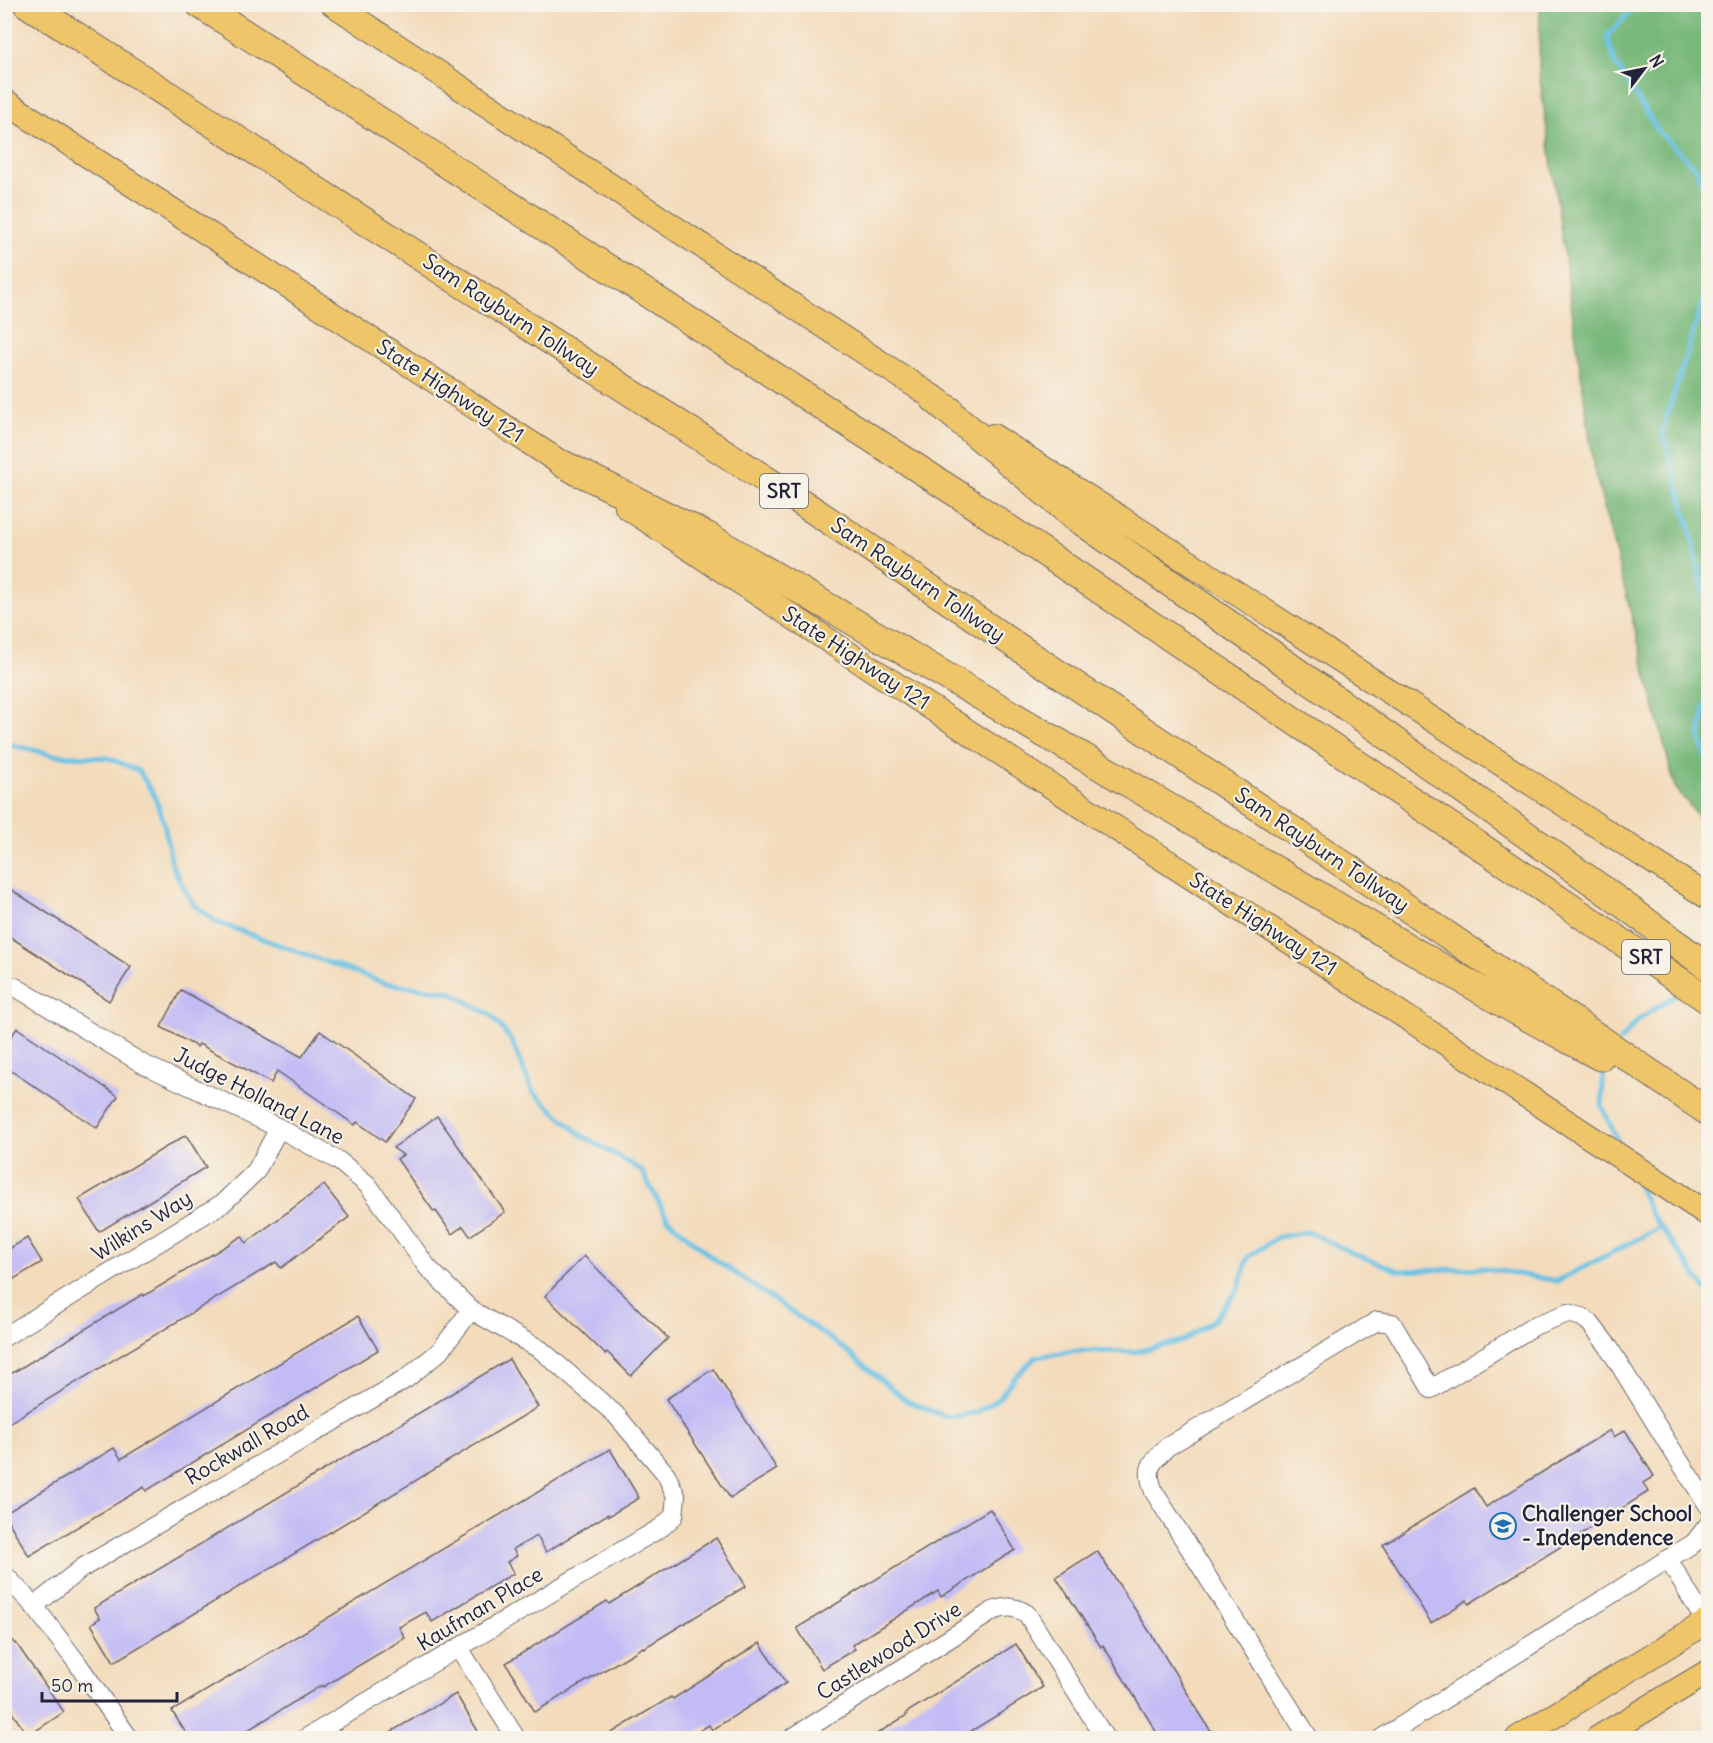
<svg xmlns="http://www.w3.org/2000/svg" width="1713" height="1743" font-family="Delius,sans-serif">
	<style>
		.forest { fill: #78b87a; stroke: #4d6d5a; stroke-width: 1.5 }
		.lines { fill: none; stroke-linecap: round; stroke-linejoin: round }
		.stream { stroke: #67c1e5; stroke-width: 5 }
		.building { fill: #c2bbf5 }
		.minor-casing { stroke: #6b6368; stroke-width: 20 }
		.major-casing { stroke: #6b6368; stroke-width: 26 }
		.highway-casing { stroke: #6b6368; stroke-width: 29 }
		.minor { stroke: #fff; stroke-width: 18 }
		.major { stroke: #eec569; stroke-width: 24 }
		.highway { stroke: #eec569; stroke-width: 27 }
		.labels { text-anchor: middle; stroke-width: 4.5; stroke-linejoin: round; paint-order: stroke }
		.shield { fill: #f7f3e8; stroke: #62616f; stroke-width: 1.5 }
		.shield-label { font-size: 20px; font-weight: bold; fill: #22223b }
		.street-label { font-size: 21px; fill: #22223b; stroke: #f7f3e8 }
		.poi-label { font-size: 21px; font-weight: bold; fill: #22223b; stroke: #f7f3e8; text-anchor: start }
	</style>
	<rect width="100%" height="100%" fill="#f7f3e8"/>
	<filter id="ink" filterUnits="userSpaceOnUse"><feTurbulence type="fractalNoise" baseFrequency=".0167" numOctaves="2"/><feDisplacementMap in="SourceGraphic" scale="12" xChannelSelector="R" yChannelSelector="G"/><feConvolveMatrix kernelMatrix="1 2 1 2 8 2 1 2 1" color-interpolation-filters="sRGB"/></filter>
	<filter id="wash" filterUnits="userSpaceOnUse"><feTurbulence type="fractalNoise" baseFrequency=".008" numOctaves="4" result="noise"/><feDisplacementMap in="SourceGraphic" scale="24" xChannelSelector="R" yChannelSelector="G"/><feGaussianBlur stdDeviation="1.35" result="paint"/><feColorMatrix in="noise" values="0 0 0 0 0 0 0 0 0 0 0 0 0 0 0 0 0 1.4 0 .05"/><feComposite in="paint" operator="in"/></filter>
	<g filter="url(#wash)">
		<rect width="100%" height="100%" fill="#f3dbbb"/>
		<!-- forest -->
		<path class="forest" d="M1540,5h168v824l-33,-42 -81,-319 -55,-396z"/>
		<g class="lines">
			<!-- stream -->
			<g class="stream">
				<path d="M1638,4l-31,32 8,27 43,68 38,37 12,28"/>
				<path d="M1708,286l-46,146 13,42 17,63 16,76v11"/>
				<path d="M1708,690l-8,46 8,26"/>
				<path d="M4,743l50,12 55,3 30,13 16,26 9,26 8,42 20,38 24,19 168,61 66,9 41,23 20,25 22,52 48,43 60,35 27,49 42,37 128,88 69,57 40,16 29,-4 23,-15 15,-20 22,-21 38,-6 60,1 49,-11 31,-21 24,-30 10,-33 30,-20 31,-5 43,21 48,18 85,-3 72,13 104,-54"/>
				<path d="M1620,1041l18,-21 44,-29"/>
				<path d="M1604,1063l-2,43 18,40"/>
				<path d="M1634,1176l17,38 57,78"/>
			</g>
		</g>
		<g id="blocks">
			<!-- building -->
			<g class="building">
				<path d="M4,885l127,82 -22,34 -105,-68z"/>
				<path d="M181,990l121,67 18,-26 96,68 -31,43 -28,-20 -2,3 -78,-54 -6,12 -72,-39 -2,3 -36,-20z"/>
				<path d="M17,1028l101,68 -21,32 -93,-62v-19z"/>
				<path d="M437,1116l68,96 -35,24 -7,-10 -11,8 -16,-23 -2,1 -37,-53 6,-4 -10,-7z"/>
				<path d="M186,1135l20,32 -107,65 -20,-33z"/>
				<path d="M324,1185l25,32 -68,51 -5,-6 -272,164v-48l139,-84 1,2 98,-60 4,7z"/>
				<path d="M27,1238l15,24 -38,23v-33z"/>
				<path d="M584,1256l84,82 -37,38 -24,-24 -2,2 -60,-58z"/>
				<path d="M358,1316l20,34 -232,141 -2,-4 -115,69 -25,-42 110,-66 7,11z"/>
				<path d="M509,1359l29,48 -424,255 -23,-38 9,-6 -6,-10z"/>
				<path d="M713,1369l64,100 -47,29 -64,-99z"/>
				<path d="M1610,1430l4,7 11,-7 29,46 -11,7 5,9 -179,112 -2,-4 -36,23 -48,-78 91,-57 12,19z"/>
				<path d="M610,1449l29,49 -30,18 -1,-2 -62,38 -9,-16 -24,13 4,7 -10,6 7,11 -82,49 -6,-10 -27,15 6,11 -82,49 -1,-2 -87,53h-46l-17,-27z"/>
				<path d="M990,1509l25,41 -74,47 -3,-6 -86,54 3,4 -33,20 -25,-41z"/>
				<path d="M716,1538l30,48 -102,62 -1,-1 -108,65 -29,-49 101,-62 2,3z"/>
				<path d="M1097,1551l54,83 64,104h-55l-57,-93 -2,2 -45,-70z"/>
				<path d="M4,1632l11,12 1,-1 48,69 -36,24 -24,-35z"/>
				<path d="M760,1643l26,40 -74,47 -3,-5 -22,13h-84l68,-41 2,2z"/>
				<path d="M1016,1644l27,43 -83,51h-90l37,-23 -1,-2z"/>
				<path d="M456,1694l26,44h-102z"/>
			</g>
		</g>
	</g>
	<g filter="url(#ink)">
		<use href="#blocks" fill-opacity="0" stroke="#6b6368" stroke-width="1.5"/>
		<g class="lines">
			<defs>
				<g id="minor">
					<path d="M4,983l13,5 126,76 136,64 60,33 29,24 60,83 43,42 70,40 74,64 51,60 10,22 -2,20 -12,11 -356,211"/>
					<path d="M4,1337l219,-134 33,-32 23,-43"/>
					<path d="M1668,1559l26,-16 14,-18"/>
					<path d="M4,1574l30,32 44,58 51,74"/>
					<path d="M34,1606l48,-38 324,-189 34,-28 31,-41"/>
					<path d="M459,1648l57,90"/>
					<path d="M792,1738l201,-127c13,-5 22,-5 34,3l78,124"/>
					<path d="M1309,1738l-155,-246c-9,-24 -4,-28 13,-45l210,-126 15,2 39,66 105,-64 32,-12 14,4 8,6 18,23 59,96 41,63"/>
					<path d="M1382,1738l286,-179 38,64"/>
				</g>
				<g id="major">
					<path d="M333,4l618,405"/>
					<path d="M4,101l574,373"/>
					<path d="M993,436l715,461"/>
					<path d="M627,507l231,153 850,554"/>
					<path d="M1518,1738l190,-117"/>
					<path d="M1598,1738l110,-66"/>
				</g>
				<g id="highway">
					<path d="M27,4l780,502 487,325 414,281"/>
					<path d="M199,4l760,491 749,505"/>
					<path d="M934,399l138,116 196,136 333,237 107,79"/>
					<path d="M563,464l143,71 810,476 84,46"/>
				</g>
			</defs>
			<!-- minor casing -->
			<use href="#minor" class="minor-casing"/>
			<!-- major casing -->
			<use href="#major" class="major-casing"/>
			<!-- highway casing -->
			<use href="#highway" class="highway-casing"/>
			<!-- minor -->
			<use href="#minor" class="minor"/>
			<!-- major -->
			<use href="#major" class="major"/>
			<!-- highway -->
			<use href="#highway" class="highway"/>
		</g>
	</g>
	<!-- icons -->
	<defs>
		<symbol id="school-ring" viewBox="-11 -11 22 22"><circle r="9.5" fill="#f7f3e8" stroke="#1f6fb2" stroke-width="1.5"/><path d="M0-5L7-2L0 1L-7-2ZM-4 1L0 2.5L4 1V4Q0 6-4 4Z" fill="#1f6fb2"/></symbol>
	</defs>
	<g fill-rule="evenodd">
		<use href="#school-ring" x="1488" y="1511" width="30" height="30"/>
	</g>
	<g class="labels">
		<!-- shield labels -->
		<g class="shield">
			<rect x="760" y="474" width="48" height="34" rx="4.5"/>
			<rect x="1622" y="940" width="48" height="34" rx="4.5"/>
		</g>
		<g class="shield-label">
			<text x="784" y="498">SRT</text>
			<text x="1646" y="964">SRT</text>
		</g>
		<!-- street labels -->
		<g class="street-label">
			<text transform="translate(511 315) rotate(33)" y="7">Sam Rayburn Tollway</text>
			<text transform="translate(450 391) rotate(33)" y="7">State Highway 121</text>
			<text transform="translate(918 580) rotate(34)" y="7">Sam Rayburn Tollway</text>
			<text transform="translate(856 658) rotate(33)" y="7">State Highway 121</text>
			<text transform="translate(1322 850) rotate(34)" y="7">Sam Rayburn Tollway</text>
			<text transform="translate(1263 924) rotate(33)" y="7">State Highway 121</text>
			<text transform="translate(259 1096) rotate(27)" y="7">Judge Holland Lane</text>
			<text transform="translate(142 1226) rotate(-32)" y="7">Wilkins Way</text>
			<text transform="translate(247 1445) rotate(-30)" y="7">Rockwall Road</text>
			<text transform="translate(480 1609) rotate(-31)" y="7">Kaufman Place</text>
			<text transform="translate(889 1651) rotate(-32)" y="7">Castlewood Drive</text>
		</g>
		<!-- poi labels -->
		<g class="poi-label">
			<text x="1522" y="1521">Challenger School<tspan x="1522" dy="24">- Independence</tspan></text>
		</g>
	</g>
	<!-- margin -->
	<rect width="1713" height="1743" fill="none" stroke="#f7f3e8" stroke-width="24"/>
	<!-- north arrow -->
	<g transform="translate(1644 69) rotate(58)" stroke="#f7f3e8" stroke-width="4.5" paint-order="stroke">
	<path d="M0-4.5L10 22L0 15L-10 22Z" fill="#22223b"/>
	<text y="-9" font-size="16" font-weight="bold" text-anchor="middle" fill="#22223b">N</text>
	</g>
	<!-- scale -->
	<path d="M42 1692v9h135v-9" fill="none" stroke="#22223b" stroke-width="3"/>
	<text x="51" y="1692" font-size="18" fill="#22223b" stroke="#f7f3e8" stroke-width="4.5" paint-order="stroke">50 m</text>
</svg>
